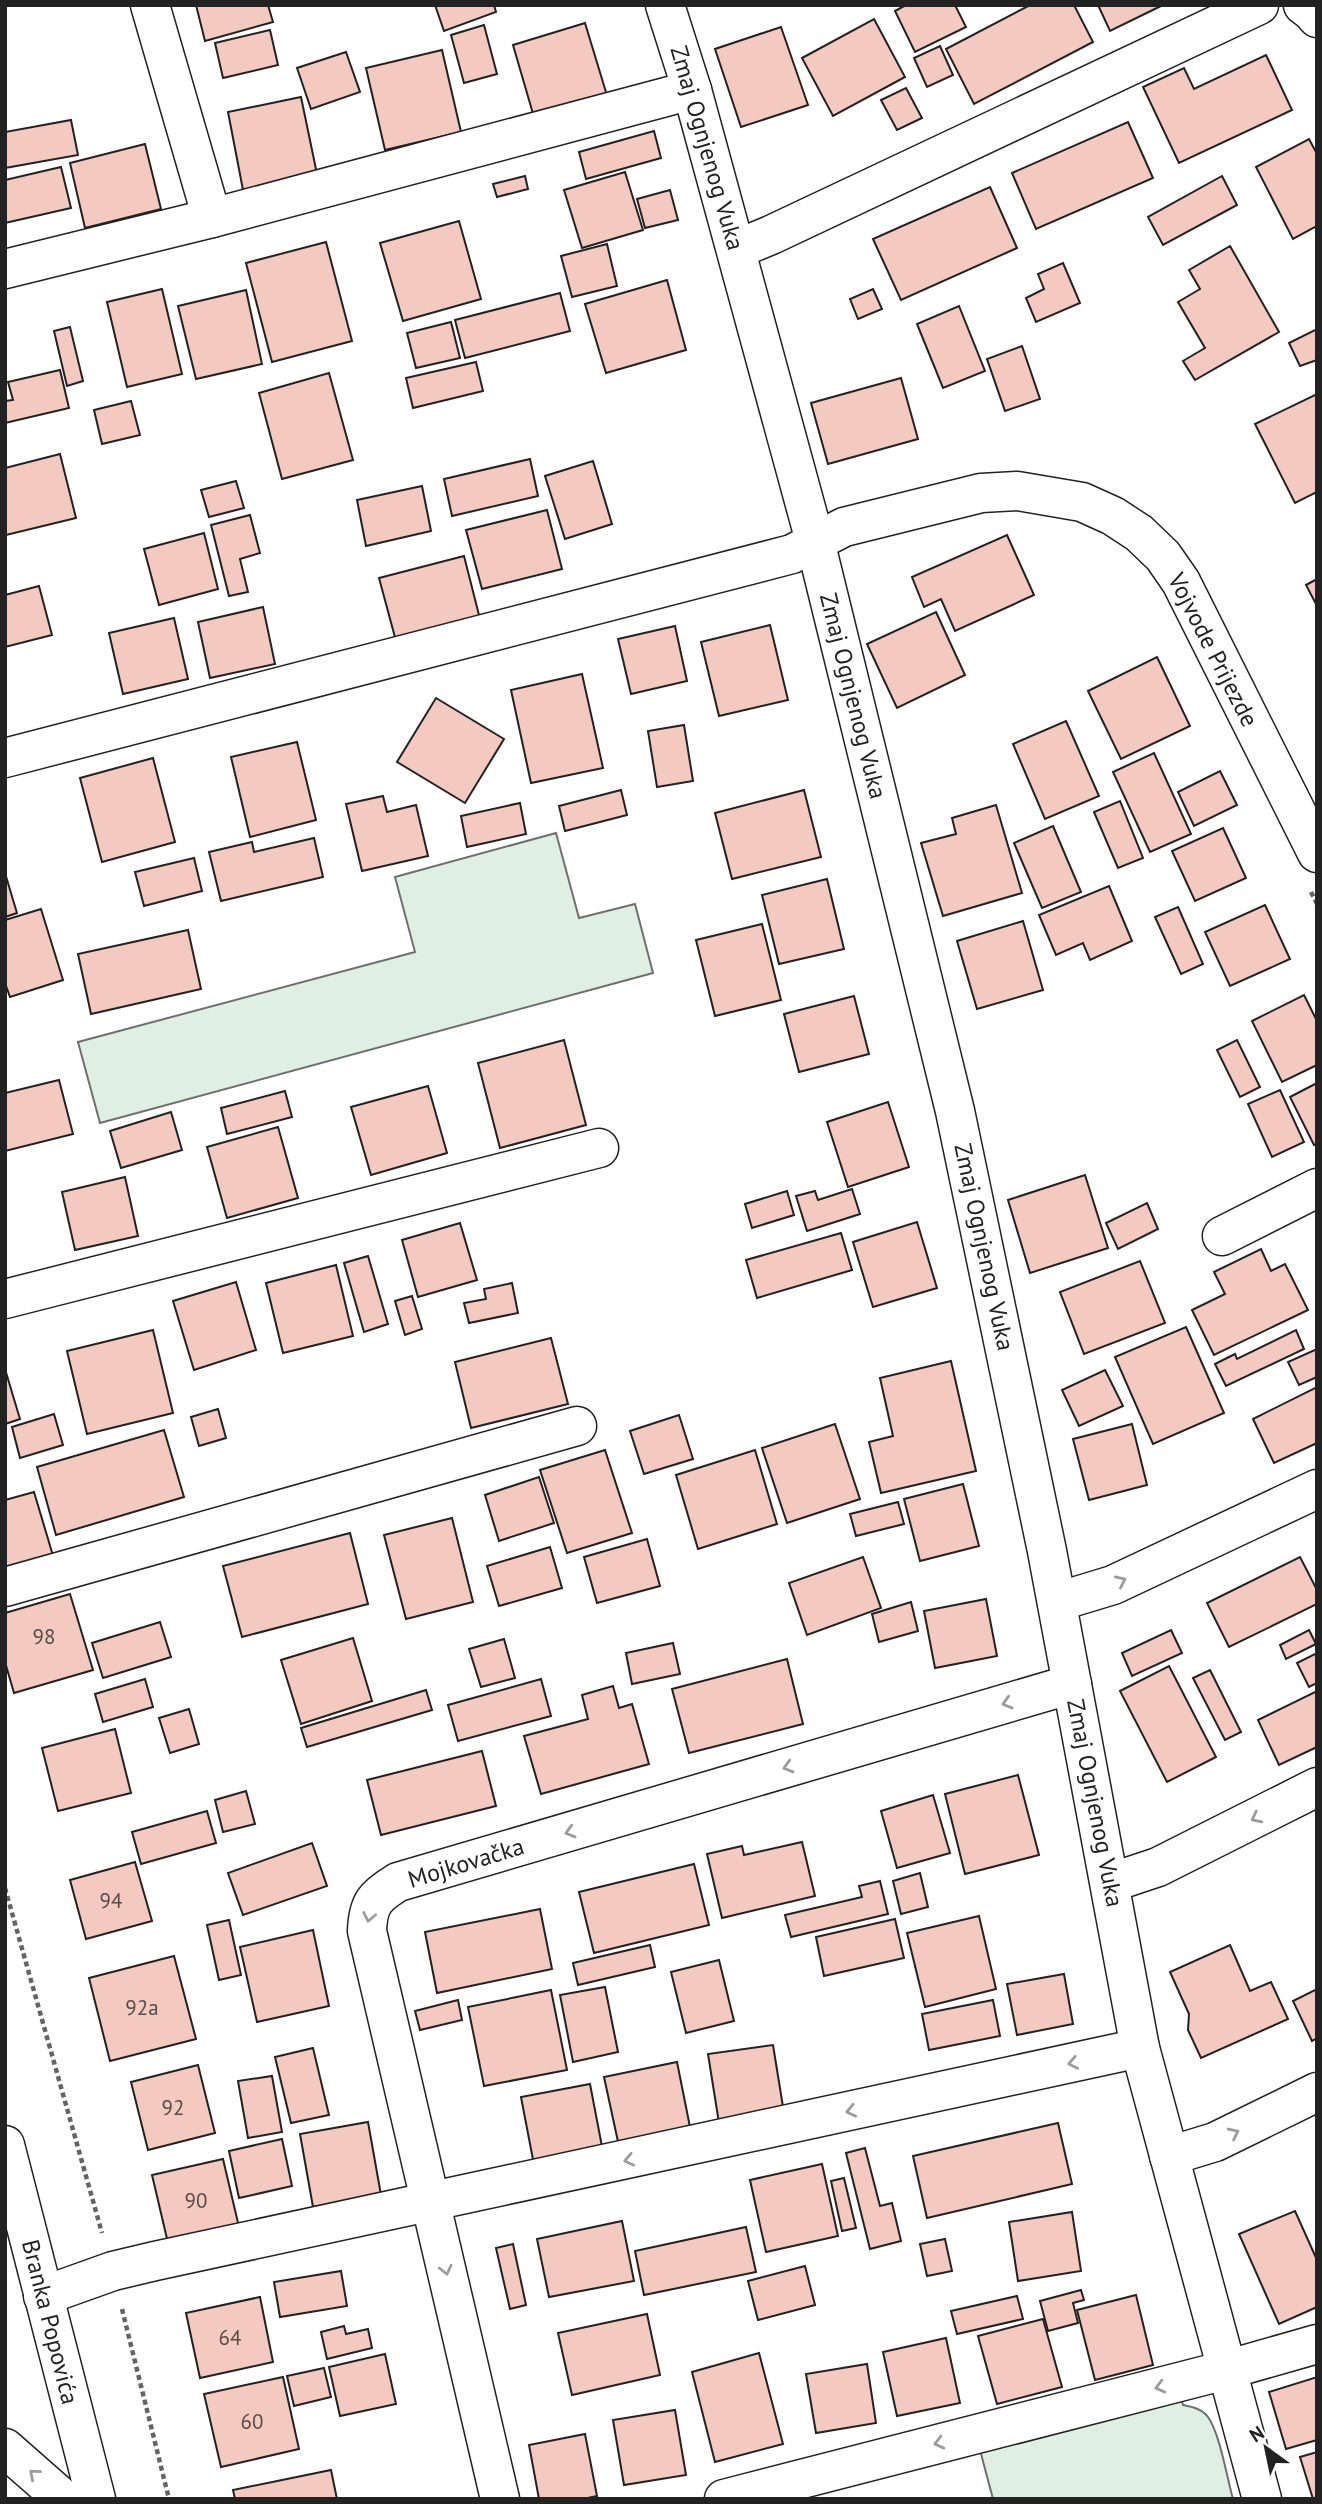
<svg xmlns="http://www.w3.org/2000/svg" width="1322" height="2504" font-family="'PT Sans',sans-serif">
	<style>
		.green { fill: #e0efe3; stroke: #6f6f6f; stroke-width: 2 }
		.building { fill: #f3c9c0; stroke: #222; stroke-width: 2 }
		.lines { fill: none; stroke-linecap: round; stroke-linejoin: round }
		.minor-casing { stroke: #222; stroke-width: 41 }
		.major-casing { stroke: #222; stroke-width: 41 }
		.path { stroke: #646464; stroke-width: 4.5; stroke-dasharray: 5 3.5; stroke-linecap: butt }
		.minor { stroke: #fff; stroke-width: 38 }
		.major { stroke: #fff; stroke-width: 38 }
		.oneway { stroke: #9c9c9c }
		.labels { text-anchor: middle; stroke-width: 5; stroke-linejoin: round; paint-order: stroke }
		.number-label { font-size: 21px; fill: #564c4a }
		.street-label { font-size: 24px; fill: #222; stroke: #fff }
	</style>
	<rect width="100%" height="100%" fill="#fff"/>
	<!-- green -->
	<g class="green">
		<path d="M556,833l23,85 56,-14 18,69 -553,150 -22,-81 337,-90 -20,-75z"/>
		<path d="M1180,2395l3,10c10,2 19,4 25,12 12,17 19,61 25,82h-240l-13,-49z"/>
	</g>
	<!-- building -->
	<g class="building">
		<path d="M196,5h72l5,17 -68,19z"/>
		<path d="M435,5h59l2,7 -52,19z"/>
		<path d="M906,5h49l11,22 -51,25 -20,-41z"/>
		<path d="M1030,5h44l19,37 -119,62 -28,-55z"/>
		<path d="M1098,5h65l-53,26z"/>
		<path d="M874,19l31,58 -72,39 -31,-58z"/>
		<path d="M585,23l24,79 -73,22 -23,-79z"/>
		<path d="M484,25l13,49 -33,9 -13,-48z"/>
		<path d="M781,27l27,78 -67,22 -26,-78z"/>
		<path d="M270,30l8,35 -55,13 -8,-35z"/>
		<path d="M940,46l13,29 -26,12 -13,-29z"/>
		<path d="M442,50l19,82 -76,18 -19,-82z"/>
		<path d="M346,52l14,40 -49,17 -14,-41z"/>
		<path d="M1266,55l26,55 -113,53 -36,-76 41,-19 10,21z"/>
		<path d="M906,88l16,30 -25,12 -16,-30z"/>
		<path d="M301,97l16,77 -74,16 -15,-78z"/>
		<path d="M71,120l7,35 -73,13v-36z"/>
		<path d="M1128,122l25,56 -117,51 -24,-56z"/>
		<path d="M654,131l7,27 -75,21 -7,-27z"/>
		<path d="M1309,139l8,15v72l-24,13 -37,-72z"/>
		<path d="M145,144l16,65 -76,19 -15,-65z"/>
		<path d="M61,167l10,41 -66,15v-43z"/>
		<path d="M625,172l18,58 -61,18 -18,-58z"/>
		<path d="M525,176l3,13 -31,8 -4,-13z"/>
		<path d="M1222,176l15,29 -74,40 -15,-28z"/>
		<path d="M990,187l27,61 -116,52 -28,-61z"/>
		<path d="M670,190l8,30 -33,8 -8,-29z"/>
		<path d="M459,221l22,78 -78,22 -23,-78z"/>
		<path d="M326,242l26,99 -80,21 -26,-99z"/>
		<path d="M607,244l10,42 -45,11 -11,-41z"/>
		<path d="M1230,246l49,86 -84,48 -12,-19 22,-13 -27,-46 22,-13 -11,-19z"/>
		<path d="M1063,263l17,40 -44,19 -10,-24 18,-9 -6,-15z"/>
		<path d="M667,280l19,70 -80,23 -21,-69z"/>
		<path d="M162,289l20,85 -55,13 -20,-85z"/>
		<path d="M873,289l9,20 -24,10 -8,-20z"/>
		<path d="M246,290l16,74 -66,15 -18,-73z"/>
		<path d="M560,293l10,38 -105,27 -10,-38z"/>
		<path d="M959,306l26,65 -42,17 -26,-64z"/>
		<path d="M451,322l9,36 -44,10 -9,-35z"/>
		<path d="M70,327l13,54 -16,5 -13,-55z"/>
		<path d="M1317,329v31l-17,6 -11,-23z"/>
		<path d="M1022,346l18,53 -35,12 -18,-52z"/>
		<path d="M476,362l7,29 -70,17 -7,-30z"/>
		<path d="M60,370l9,38 -64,15v-22l8,-1 -5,-18z"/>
		<path d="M329,373l24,87 -71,19 -23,-86z"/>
		<path d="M901,378l17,61 -90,25 -17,-61z"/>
		<path d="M1317,394v98l-22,11 -40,-79z"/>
		<path d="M131,401l9,34 -38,9 -8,-34z"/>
		<path d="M60,454l16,64 -70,17 -1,-67z"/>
		<path d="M530,459l8,37 -86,20 -8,-37z"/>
		<path d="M593,461l19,63 -47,15 -20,-63z"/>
		<path d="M236,481l8,27 -35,9 -8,-27z"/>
		<path d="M422,486l9,45 -65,15 -9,-46z"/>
		<path d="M547,510l15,59 -80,20 -16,-59z"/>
		<path d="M250,515l10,38 -20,6 8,33 -19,4 -18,-71z"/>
		<path d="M204,533l14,56 -59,16 -15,-56z"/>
		<path d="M1007,535l27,60 -79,36 -14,-32 -17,8 -12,-30z"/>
		<path d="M464,556l16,63 -84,22 -17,-63z"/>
		<path d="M1317,579v27l-11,-21z"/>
		<path d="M39,586l13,49 -47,12v-52z"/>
		<path d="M263,607l12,57 -65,14 -12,-56z"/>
		<path d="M936,612l29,63 -68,33 -30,-64z"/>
		<path d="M174,618l14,61 -65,15 -14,-61z"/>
		<path d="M770,625l18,75 -69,16 -18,-74z"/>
		<path d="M675,626l12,55 -56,13 -13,-55z"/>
		<path d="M1157,657l33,69 -69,33 -33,-68z"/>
		<path d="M582,674l21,94 -72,15 -20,-93z"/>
		<path d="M436,698l68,41 -39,64 -68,-41z"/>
		<path d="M1066,721l33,75 -54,23 -32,-75z"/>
		<path d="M684,725l9,56 -36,6 -9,-56z"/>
		<path d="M297,742l19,78 -66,17 -19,-80z"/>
		<path d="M1154,753l37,81 -41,18 -37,-80z"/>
		<path d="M153,758l22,84 -73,20 -22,-84z"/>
		<path d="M1220,771l17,34 -43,21 -16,-34z"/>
		<path d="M621,790l6,25 -62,16 -6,-25z"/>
		<path d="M804,790l17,67 -89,22 -17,-66z"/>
		<path d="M383,796l4,16 29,-7 12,51 -66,15 -16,-67z"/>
		<path d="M1120,801l23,57 -25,10 -24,-56z"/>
		<path d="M520,803l6,31 -59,13 -6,-31z"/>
		<path d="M996,805l26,88 -79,23 -22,-73 35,-9 -4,-16z"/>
		<path d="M1053,826l28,66 -39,16 -28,-65z"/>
		<path d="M1223,828l23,50 -51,23 -23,-50z"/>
		<path d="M314,838l9,39 -102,24 -12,-49 43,-10 2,10z"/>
		<path d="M194,858l8,33 -58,15 -9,-34z"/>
		<path d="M5,873l12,40 -12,4z"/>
		<path d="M827,879l17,70 -65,15 -17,-69z"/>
		<path d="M1109,886l23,55 -42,19 -7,-17 -27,12 -17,-40z"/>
		<path d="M1265,905l25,54 -60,27 -25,-54z"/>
		<path d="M1178,907l25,57 -22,10 -26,-57z"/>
		<path d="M41,909l22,71 -53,17 -5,-14v-63z"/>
		<path d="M1023,921l20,69 -66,19 -20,-68z"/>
		<path d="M762,924l19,76 -66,16 -19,-76z"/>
		<path d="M188,930l13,59 -110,25 -13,-60z"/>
		<path d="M1304,995l13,26v44l-35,17 -30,-61z"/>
		<path d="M854,996l15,58 -70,18 -15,-58z"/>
		<path d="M564,1040l22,85 -86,23 -22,-85z"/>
		<path d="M1237,1040l23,47 -20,10 -23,-47z"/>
		<path d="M59,1080l14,54 -68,17v-58z"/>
		<path d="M1317,1083v61l-3,1 -24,-48z"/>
		<path d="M428,1086l19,67 -76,22 -20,-68z"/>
		<path d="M1280,1090l24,52 -32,15 -24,-53z"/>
		<path d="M285,1091l7,26 -65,17 -6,-26z"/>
		<path d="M888,1102l21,65 -61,20 -21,-65z"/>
		<path d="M171,1112l11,38 -61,18 -11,-37z"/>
		<path d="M278,1127l20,71 -71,20 -20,-71z"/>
		<path d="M1085,1175l23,73 -78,25 -22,-73z"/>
		<path d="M125,1177l13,59 -63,14 -13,-58z"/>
		<path d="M852,1189l8,25 -53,17 -11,-35 19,-5 3,9z"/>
		<path d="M787,1191l7,24 -42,13 -7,-24z"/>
		<path d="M1147,1203l11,26 -40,20 -12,-26z"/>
		<path d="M917,1222l20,66 -64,19 -20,-65z"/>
		<path d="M460,1223l17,57 -59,17 -16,-57z"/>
		<path d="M841,1233l11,37 -95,28 -11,-38z"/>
		<path d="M1261,1249l10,22 14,-7 23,46 -94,45 -22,-45 33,-16 -11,-22z"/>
		<path d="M368,1256l20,68 -24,8 -20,-69z"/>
		<path d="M1140,1261l25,62 -81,31 -24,-62z"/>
		<path d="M336,1265l17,71 -70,17 -17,-70z"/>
		<path d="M236,1282l20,68 -62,20 -21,-69z"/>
		<path d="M512,1283l6,30 -49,10 -5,-20 22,-4 -2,-10z"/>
		<path d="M412,1296l10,33 -17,6 -10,-34z"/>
		<path d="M1186,1327l38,86 -71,31 -38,-87z"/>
		<path d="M153,1330l20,83 -86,21 -20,-83z"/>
		<path d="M1296,1330l8,19 -78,37 -11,-22 20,-10 2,5z"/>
		<path d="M551,1338l17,66 -97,24 -16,-66z"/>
		<path d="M1317,1349v28l-18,8 -11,-23z"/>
		<path d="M951,1361l25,110 -95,22 -12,-51 24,-6 -13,-58z"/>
		<path d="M5,1369l15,50 -15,5z"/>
		<path d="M1105,1370l18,36 -44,20 -17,-36z"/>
		<path d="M1317,1387v56l-43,20 -21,-44z"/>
		<path d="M218,1409l8,29 -27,8 -8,-29z"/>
		<path d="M54,1414l9,31 -43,13 -8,-31z"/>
		<path d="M679,1415l14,44 -49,15 -14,-43z"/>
		<path d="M835,1424l25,75 -73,24 -25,-75z"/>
		<path d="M1132,1424l15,61 -58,15 -16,-61z"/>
		<path d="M164,1430l20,67 -128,38 -19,-68z"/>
		<path d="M605,1450l27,83 -65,20 -27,-83z"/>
		<path d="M755,1450l22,74 -79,25 -22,-74z"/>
		<path d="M539,1477l15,46 -55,18 -14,-46z"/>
		<path d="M963,1484l16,62 -59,15 -16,-62z"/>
		<path d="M34,1492l20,67 -49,14v-73z"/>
		<path d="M898,1502l6,22 -48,12 -6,-22z"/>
		<path d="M452,1518l21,84 -67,17 -22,-84z"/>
		<path d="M350,1533l18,71 -126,33 -19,-71z"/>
		<path d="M647,1539l13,47 -63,17 -13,-46z"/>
		<path d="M550,1547l12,41 -63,18 -12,-40z"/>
		<path d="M863,1557l18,51 -74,27 -18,-52z"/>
		<path d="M1300,1557l17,33v14l-88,43 -22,-44z"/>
		<path d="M70,1594l23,76 -79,23 -9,-31v-49z"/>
		<path d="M986,1599l11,57 -62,12 -11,-57z"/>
		<path d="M911,1602l7,29 -39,11 -7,-28z"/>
		<path d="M160,1622l11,35 -68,21 -11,-35z"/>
		<path d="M1171,1630l11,23 -50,23 -10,-23z"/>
		<path d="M1309,1630l7,14 -30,15 -6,-14z"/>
		<path d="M353,1638l19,63 -71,23 -20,-64z"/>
		<path d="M504,1639l11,39 -34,9 -12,-38z"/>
		<path d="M673,1643l7,31 -48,10 -6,-31z"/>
		<path d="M1317,1653v30l-8,4 -12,-24z"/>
		<path d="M787,1659l16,65 -114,29 -17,-64z"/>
		<path d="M1169,1666l47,91 -49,25 -47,-91z"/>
		<path d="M1210,1670l31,62 -16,8 -32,-62z"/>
		<path d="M145,1679l8,28 -50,15 -8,-28z"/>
		<path d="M541,1679l10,37 -93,25 -10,-36z"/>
		<path d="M613,1686l6,22 13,-4 17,60 -108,30 -17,-58 64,-17 -6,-24z"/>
		<path d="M426,1690l6,20 -125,37 -6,-19z"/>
		<path d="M1317,1691v56l-38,18 -21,-45z"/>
		<path d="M189,1709l10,35 -29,9 -11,-35z"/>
		<path d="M115,1729l16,64 -73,18 -16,-63z"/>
		<path d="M482,1751l14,55 -115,29 -14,-55z"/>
		<path d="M1018,1775l21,80 -74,19 -20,-80z"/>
		<path d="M246,1791l9,33 -32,8 -8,-32z"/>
		<path d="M933,1795l17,58 -53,15 -16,-57z"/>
		<path d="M207,1811l9,32 -75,21 -9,-32z"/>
		<path d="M802,1842l13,54 -93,22 -15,-64 35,-8 2,9z"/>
		<path d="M312,1843l15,43 -84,29 -15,-42z"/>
		<path d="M135,1862l17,59 -66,18 -16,-59z"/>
		<path d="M694,1864l15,61 -115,28 -15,-61z"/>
		<path d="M920,1873l8,34 -27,7 -8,-33z"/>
		<path d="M880,1881l8,33 -97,23 -6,-22 77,-18 -3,-11z"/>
		<path d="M540,1909l12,60 -115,24 -12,-61z"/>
		<path d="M979,1916l17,73 -71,18 -18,-74z"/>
		<path d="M895,1919l9,39 -80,18 -8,-39z"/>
		<path d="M229,1920l12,55 -22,5 -12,-55z"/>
		<path d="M313,1930l16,76 -72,16 -17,-75z"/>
		<path d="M650,1945l5,22 -77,18 -5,-22z"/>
		<path d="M1230,1945l20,46 21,-9 17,37 -87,39 -13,-28 1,-16 -19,-42z"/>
		<path d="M174,1956l22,83 -86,22 -21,-83z"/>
		<path d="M719,1960l15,61 -48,12 -15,-61z"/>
		<path d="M1064,1974l9,50 -56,11 -10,-51z"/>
		<path d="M605,1987l13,65 -45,10 -13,-67z"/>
		<path d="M1317,1989v49l-5,3 -19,-40z"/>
		<path d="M551,1990l16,80 -83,16 -16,-79z"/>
		<path d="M458,2000l4,20 -42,10 -5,-19z"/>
		<path d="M993,2000l7,36 -71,14 -7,-36z"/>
		<path d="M773,2045l11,68 -65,10 -11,-69z"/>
		<path d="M313,2048l16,67 -38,8 -16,-66z"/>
		<path d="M677,2062l15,75 -72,14 -16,-74z"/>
		<path d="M198,2065l17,68 -67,17 -17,-68z"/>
		<path d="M272,2076l10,56 -34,6 -10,-57z"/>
		<path d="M590,2084l14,73 -69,13 -14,-73z"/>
		<path d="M368,2122l13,73 -68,12 -13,-73z"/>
		<path d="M1058,2123l14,61 -145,34 -14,-62z"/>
		<path d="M282,2139l10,47 -53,12 -10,-47z"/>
		<path d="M865,2148l15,58 12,-3 9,38 -31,8 -24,-96z"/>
		<path d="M223,2159l16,68 -71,16 -16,-68z"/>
		<path d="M822,2164l16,72 -72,16 -16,-72z"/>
		<path d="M844,2178l12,50 -14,3 -11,-50z"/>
		<path d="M1295,2211l22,49v47l-38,17 -40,-90z"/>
		<path d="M1072,2212l9,59 -63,10 -9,-59z"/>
		<path d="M622,2221l12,60 -85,16 -12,-58z"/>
		<path d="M746,2227l10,45 -112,23 -9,-44z"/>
		<path d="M945,2239l7,32 -25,5 -7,-32z"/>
		<path d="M513,2244l13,61 -16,4 -14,-61z"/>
		<path d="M805,2266l10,39 -57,15 -10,-39z"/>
		<path d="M341,2271l6,35 -67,11 -6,-35z"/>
		<path d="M1081,2290l3,10 -11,3 5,20 -30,8 -8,-30z"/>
		<path d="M1136,2295l17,70 -58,15 -18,-70z"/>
		<path d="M1017,2296l6,23 -66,15 -6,-23z"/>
		<path d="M260,2297l13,65 -73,16 -14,-65z"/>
		<path d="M647,2314l13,61 -88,20 -14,-62z"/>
		<path d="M1043,2319l19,68 -65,17 -19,-68z"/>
		<path d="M344,2326l2,8 22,-5 4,19 -45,11 -6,-27z"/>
		<path d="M946,2338l14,65 -63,13 -14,-64z"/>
		<path d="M759,2353l24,91 -68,18 -23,-90z"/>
		<path d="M385,2354l11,50 -56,12 -11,-49z"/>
		<path d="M867,2364l9,59 -60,10 -10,-59z"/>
		<path d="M324,2368l7,29 -37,9 -7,-30z"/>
		<path d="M283,2377l16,72 -78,18 -17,-73z"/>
		<path d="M1317,2377v63l-31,9 -17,-57z"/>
		<path d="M675,2410l11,65 -62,10 -11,-65z"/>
		<path d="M585,2434l12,62 -14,3h-44l-10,-54z"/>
		<path d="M1317,2452v47h-4l-13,-42z"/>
		<path d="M331,2470l6,29h-102l-2,-9z"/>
	</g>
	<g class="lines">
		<defs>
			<g id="minor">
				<path d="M150,5l62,213"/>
				<path d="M665,5l27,85 123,451 140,570 92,440 93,497 122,451"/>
				<path d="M1303,5l8,6 6,7"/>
				<path d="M737,249l34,-14 488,-230"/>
				<path d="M5,269l207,-51 480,-128"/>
				<path d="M5,758l787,-204 52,-27 137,-34 36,-2 65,11 31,14 26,17 24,23 18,26 136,271"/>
				<path d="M1222,1236l95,-48"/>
				<path d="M5,1299l594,-151"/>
				<path d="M5,1587l572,-161"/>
				<path d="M1057,1602l56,-17 204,-96"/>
				<path d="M1110,1883l48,-16 159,-80"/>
				<path d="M1169,2156l46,-14 102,-50"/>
				<path d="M43,2296l70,-25 42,-10 985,-213"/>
				<path d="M5,2448l58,51"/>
				<path d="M500,2499l-133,-568c1,-28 8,-35 31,-49l674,-198"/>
				<path d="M724,2499l502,-129 91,-26"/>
			</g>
			<path id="major" d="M5,2145l91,354"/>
		</defs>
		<!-- minor casing -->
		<use href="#minor" class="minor-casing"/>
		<!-- major casing -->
		<use href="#major" class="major-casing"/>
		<!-- path -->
		<g class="path">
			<path d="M1311,892l6,12"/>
			<path d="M5,1888l97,345"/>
			<path d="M122,2309l47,190"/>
		</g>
		<!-- minor -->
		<use href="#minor" class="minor"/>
		<!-- major -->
		<use href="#major" class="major"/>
	</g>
	<!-- one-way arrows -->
	<defs><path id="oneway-chevron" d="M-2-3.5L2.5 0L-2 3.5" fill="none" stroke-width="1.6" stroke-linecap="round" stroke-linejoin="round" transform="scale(1.75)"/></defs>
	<g class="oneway">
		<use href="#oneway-chevron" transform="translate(1121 1581) rotate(-25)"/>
		<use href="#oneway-chevron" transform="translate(1007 1703) rotate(164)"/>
		<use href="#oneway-chevron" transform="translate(788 1767) rotate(164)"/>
		<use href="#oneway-chevron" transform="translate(1256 1818) rotate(153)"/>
		<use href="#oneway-chevron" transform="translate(570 1832) rotate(164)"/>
		<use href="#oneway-chevron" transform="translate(369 1917) rotate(101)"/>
		<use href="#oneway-chevron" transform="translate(1073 2063) rotate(168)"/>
		<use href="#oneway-chevron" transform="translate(851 2111) rotate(168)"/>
		<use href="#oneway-chevron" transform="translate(1234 2133) rotate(-26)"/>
		<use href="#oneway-chevron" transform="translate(629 2160) rotate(168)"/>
		<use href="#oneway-chevron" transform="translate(446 2270) rotate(77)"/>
		<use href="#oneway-chevron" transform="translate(1160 2387) rotate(166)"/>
		<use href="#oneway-chevron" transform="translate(939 2443) rotate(166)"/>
		<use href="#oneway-chevron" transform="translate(34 2474) rotate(-139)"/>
	</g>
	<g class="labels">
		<!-- number labels -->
		<g class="number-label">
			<text x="44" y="1644">98</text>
			<text x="111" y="1908">94</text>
			<text x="142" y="2015">92a</text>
			<text x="173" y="2115">92</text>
			<text x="196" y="2208">90</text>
			<text x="230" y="2345">64</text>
			<text x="252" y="2429">60</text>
		</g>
		<!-- street labels -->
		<g class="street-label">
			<text transform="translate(707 148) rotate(74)" y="8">Zmaj Ognjenog Vuka</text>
			<text transform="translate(1213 650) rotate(63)" y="8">Vojvode Prijezde</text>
			<text transform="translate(853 696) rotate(76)" y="8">Zmaj Ognjenog Vuka</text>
			<text transform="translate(984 1247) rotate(78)" y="8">Zmaj Ognjenog Vuka</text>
			<text transform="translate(1095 1803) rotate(79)" y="8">Zmaj Ognjenog Vuka</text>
			<text transform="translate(466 1863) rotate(-17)" y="8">Mojkovačka</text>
			<text transform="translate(50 2322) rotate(76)" y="8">Branka Popovića</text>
		</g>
	</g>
	<!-- border -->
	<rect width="1322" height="2504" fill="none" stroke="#222222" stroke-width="14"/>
	<!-- north arrow -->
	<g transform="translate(1266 2448) rotate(327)" stroke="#ffffff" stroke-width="5" paint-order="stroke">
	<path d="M0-5L12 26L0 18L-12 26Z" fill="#222222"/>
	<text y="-10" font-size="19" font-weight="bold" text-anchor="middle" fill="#222222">N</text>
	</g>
</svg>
